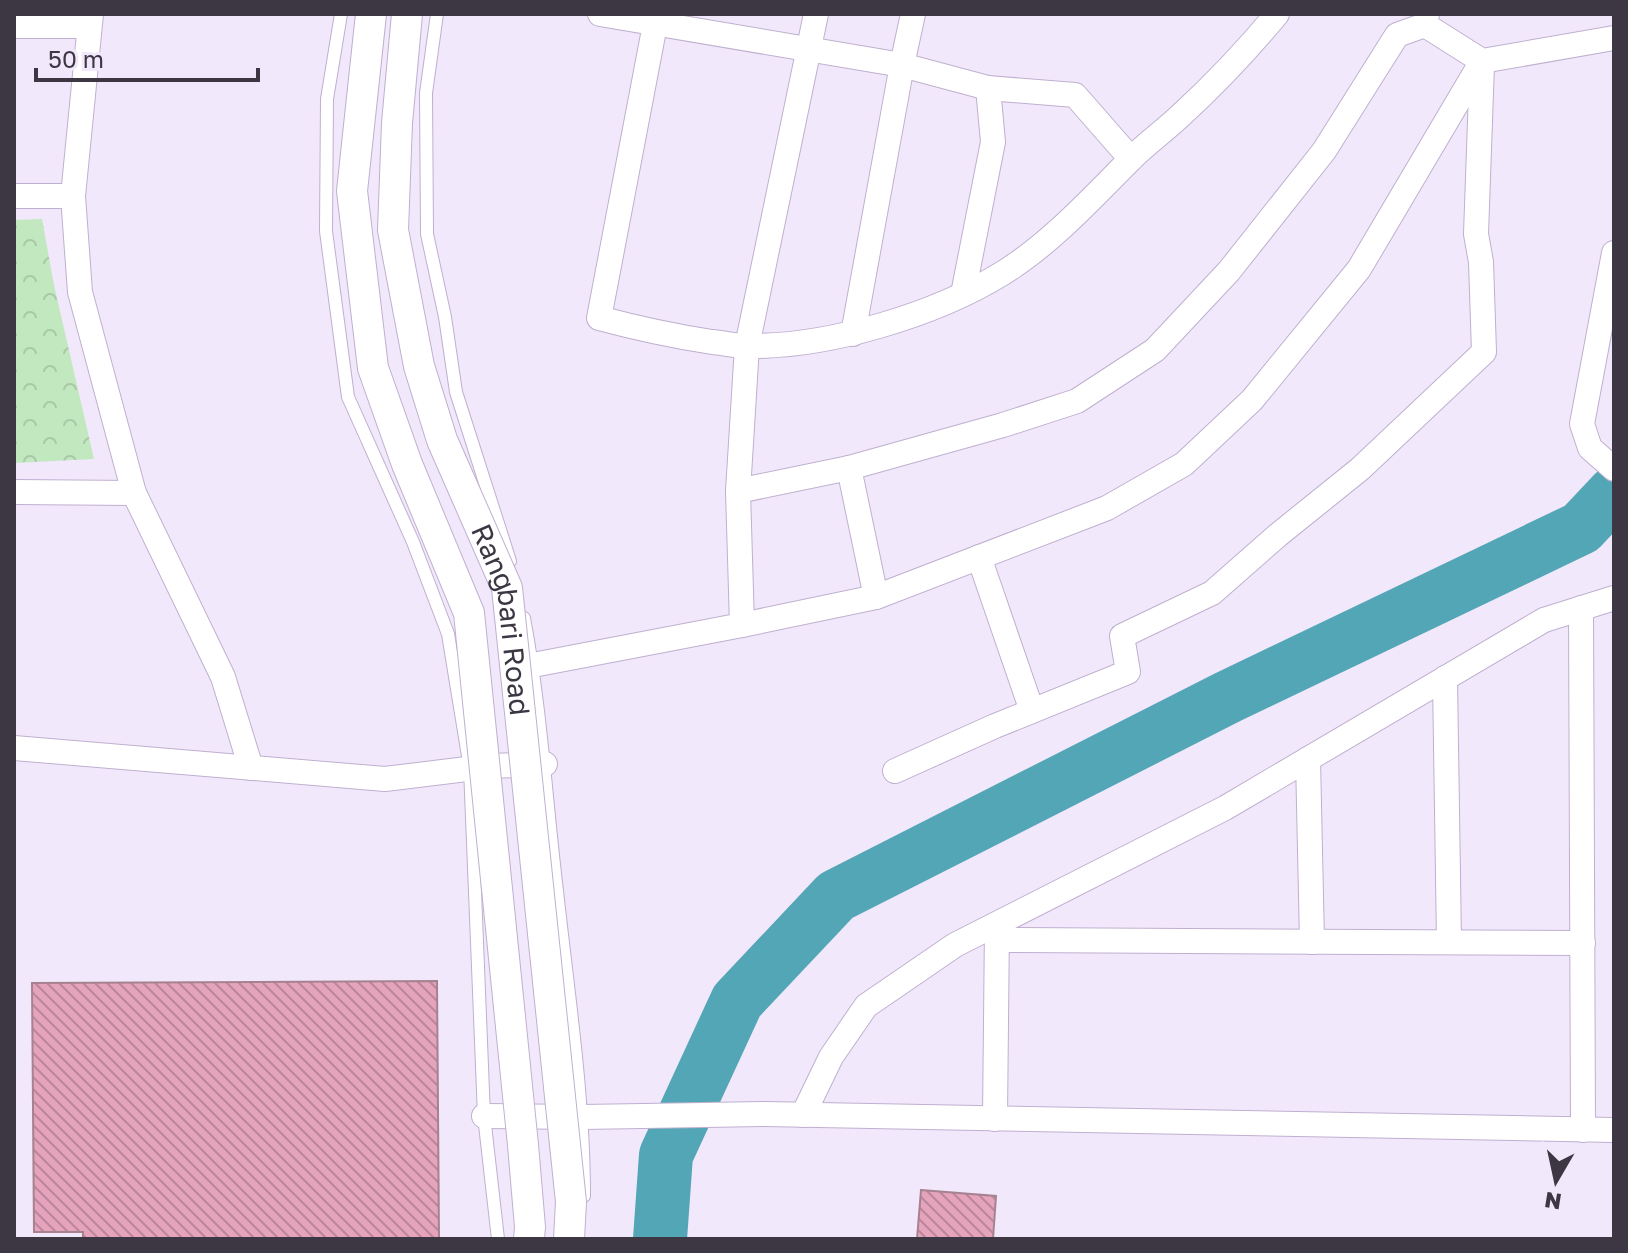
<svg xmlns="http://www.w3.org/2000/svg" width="1628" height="1253" font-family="'Golos Text',sans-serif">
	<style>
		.park { fill: url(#park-crowns) }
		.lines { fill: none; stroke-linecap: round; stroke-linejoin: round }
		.river { stroke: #53a6b6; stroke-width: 54 }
		.building { fill: url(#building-back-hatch); stroke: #a6828f; stroke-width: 2 }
		.service-casing { stroke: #bfb0cf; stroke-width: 14 }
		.minor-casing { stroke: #bfb0cf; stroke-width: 26 }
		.service { stroke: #fff; stroke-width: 12 }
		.minor { stroke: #fff; stroke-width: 24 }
		.tertiary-bridge-casing { stroke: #bfb0cf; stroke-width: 32; stroke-linecap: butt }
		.tertiary-bridge { stroke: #fff; stroke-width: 30 }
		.labels { text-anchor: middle; stroke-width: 6; stroke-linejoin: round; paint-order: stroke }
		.street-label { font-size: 28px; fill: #3d3744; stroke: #f2e8fc }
	</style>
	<defs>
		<pattern id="park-crowns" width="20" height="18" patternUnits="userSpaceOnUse" patternTransform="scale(2)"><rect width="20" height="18" fill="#c2e8c0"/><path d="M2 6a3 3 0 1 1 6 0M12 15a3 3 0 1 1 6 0" fill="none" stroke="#a8c8a6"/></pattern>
		<pattern id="building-back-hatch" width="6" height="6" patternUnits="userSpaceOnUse" patternTransform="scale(2)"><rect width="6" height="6" fill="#e5a3bc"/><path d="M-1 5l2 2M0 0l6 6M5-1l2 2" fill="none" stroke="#bb869a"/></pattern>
	</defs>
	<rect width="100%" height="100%" fill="#f2e8fc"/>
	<!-- park -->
	<path class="park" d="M42,219l12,66 40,174 -80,4v-243z"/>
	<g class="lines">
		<!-- river -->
		<path class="river" d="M660,1239l6,-84 71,-154 99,-105 392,-199 353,-169 33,-35"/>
	</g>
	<!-- building -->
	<g class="building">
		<path d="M437,981l2,258h-356v-7h-49l-2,-249z"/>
		<path d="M921,1190l75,6 -3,43h-76z"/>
	</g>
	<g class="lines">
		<defs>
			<g id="service">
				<path d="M341,14l-14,85 -1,132 22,166 65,145 35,92 22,134 14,348 14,123"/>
				<path d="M437,14l-11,79 1,141 18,83 11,75 54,169"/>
				<path d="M524,618c17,90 22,182 33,273 11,101 27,203 27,305"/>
			</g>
			<g id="minor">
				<path d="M91,14l-18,182 7,96 54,201 89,184 28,91"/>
				<path d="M600,14l302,51 86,23 87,7 56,64"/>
				<path d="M657,14l-58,304c37,10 74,18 113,24 12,1 24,4 36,4 80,1 187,-31 255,-73 48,-30 87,-73 127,-113 16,-16 34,-29 50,-44 35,-32 67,-66 97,-102"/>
				<path d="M1427,14l-2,11 57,36 132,-23"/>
				<path d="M14,26h75"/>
				<path d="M14,196h59"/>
				<path d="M1614,253l-32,171 8,24 24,21"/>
				<path d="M963,294l30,-152 -5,-54"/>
				<path d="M853,334l49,-269 11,-51"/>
				<path d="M849,468l27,129"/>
				<path d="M738,491l111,-23 154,-43 74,-24 78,-51 74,-79 95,-120 73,-116 28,-10"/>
				<path d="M14,492l120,1"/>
				<path d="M979,557l53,154"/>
				<path d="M1581,608l2,522"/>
				<path d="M742,625l-4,-134 9,-145 69,-332"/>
				<path d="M533,665l209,-40 134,-28 231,-89 77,-44 68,-64 107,-131 123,-208"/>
				<path d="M1445,678l4,264"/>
				<path d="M14,748l371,31 106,-13 54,-2"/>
				<path d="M1308,759l4,183"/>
				<path d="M895,771l100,-45 133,-54 -6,-36 90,-43 66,-58 82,-66 124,-117 -3,-90 -5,-28 6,-170"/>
				<path d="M997,940l586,3"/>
				<path d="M803,1115l28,-58 35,-51 89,-61 270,-137 319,-188 70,-22"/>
				<path d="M484,1116l98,1 182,-3 850,16"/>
				<path d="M995,1119l2,-194"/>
			</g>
		</defs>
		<!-- service casing -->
		<use href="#service" class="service-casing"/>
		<!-- minor casing -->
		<use href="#minor" class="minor-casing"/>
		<!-- service -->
		<use href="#service" class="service"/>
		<!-- minor -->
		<use href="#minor" class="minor"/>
		<defs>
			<g id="tertiary-bridge">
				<path d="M371,14l-19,177 21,177 34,96 62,149 54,532 7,82 -1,12"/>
				<path id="s1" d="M407,14l-10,109 -4,107 26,136 23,74 65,148 64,614 -2,37"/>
			</g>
		</defs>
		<!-- tertiary-bridge casing -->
		<use href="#tertiary-bridge" class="tertiary-bridge-casing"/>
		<!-- tertiary-bridge -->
		<use href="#tertiary-bridge" class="tertiary-bridge"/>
	</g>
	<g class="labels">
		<!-- street labels -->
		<g class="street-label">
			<text dy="10" stroke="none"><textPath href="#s1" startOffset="624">Rangbari Road</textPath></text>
		</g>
	</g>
	<!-- border -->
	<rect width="1628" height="1253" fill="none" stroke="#3d3744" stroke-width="32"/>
	<!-- north arrow -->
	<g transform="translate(1556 1181) rotate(189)" stroke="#f2e8fc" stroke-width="6" paint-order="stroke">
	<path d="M0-6L14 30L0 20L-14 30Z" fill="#3d3744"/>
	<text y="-12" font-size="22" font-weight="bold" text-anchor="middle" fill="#3d3744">N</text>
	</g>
	<!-- scale -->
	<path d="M36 68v12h222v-12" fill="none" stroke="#3d3744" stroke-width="4"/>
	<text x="48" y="68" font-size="24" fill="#3d3744" stroke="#f2e8fc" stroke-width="6" paint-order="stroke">50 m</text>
</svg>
